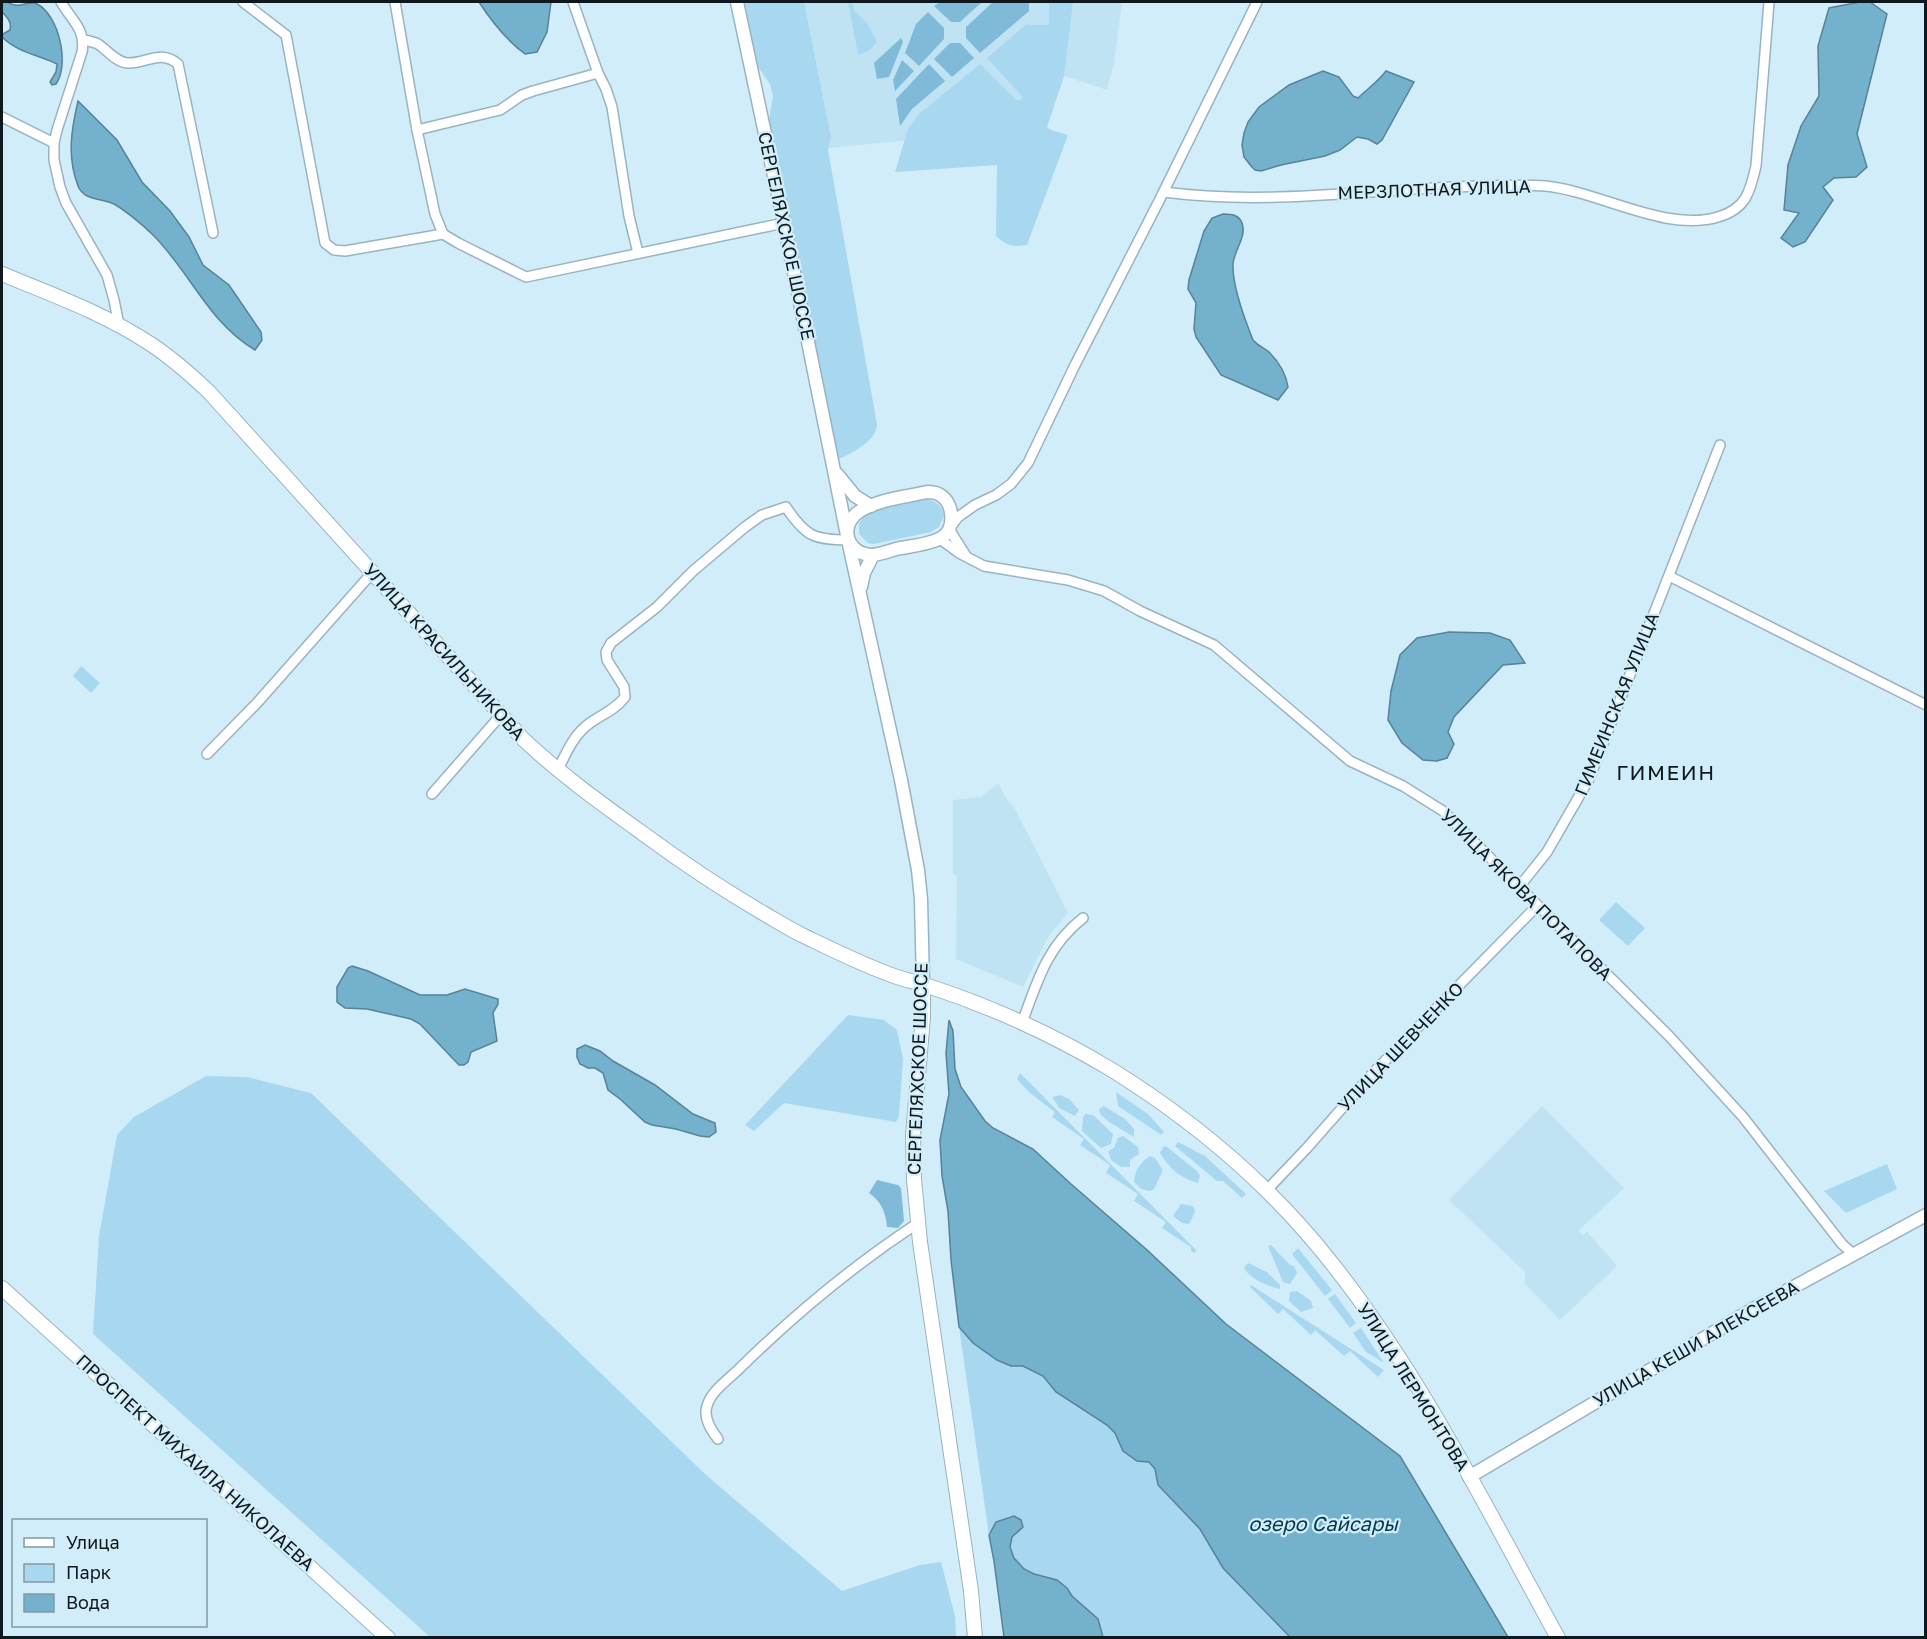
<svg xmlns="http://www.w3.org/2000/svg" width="1927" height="1639" font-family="'Golos Text',sans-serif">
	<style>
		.built { fill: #c0e3f4 }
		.green { fill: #a7d8f0 }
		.forest { fill: #7fbbd8 }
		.water { fill: #74b1cd; stroke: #568398; stroke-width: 1.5 }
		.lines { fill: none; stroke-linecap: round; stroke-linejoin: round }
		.street-casing { stroke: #99b3bf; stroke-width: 12 }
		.secondary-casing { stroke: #99b3bf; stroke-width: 15 }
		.primary-casing { stroke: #99b3bf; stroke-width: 16 }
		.street { stroke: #fff; stroke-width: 9 }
		.secondary { stroke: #fff; stroke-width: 12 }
		.primary { stroke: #fff; stroke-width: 14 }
		.labels { text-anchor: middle; stroke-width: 4.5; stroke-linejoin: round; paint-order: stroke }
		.street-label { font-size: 18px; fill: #0f191d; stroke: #d2edfa }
		.water-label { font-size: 20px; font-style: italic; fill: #00374b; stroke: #d2edfa }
		.quarter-label { font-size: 21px; letter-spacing: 1.5px; fill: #0f191d; stroke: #d2edfa }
	</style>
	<rect width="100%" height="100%" fill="#d2edfa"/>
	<!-- built -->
	<g class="built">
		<path d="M799,2h323l-8,62 -7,26 -43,-14 -17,51 -219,21z"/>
		<path d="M998,783l9,17 6,5 55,108 -20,24 -25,50 -67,-28 1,-82 -4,-4v-73l28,-3z"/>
		<path d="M1542,1106l82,82 -46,43 5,4 4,-3 30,34 -57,54 -35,-36v-12l-76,-72z"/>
	</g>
	<!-- green -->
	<g class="green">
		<path d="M744,2h60l27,136 -3,12 49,274c0,17 -24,28 -38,35l-70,-338 4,-25 -3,-12 -12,-17z"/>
		<path d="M848,2h4l3,10 12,11 10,19c-6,7 -9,12 -19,12z"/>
		<path d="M1049,2h24l-9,74 -17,51 4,3 17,5 -41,110c-14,2 -20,1 -31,-9l1,-71 -102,7 13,-43 11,-15 61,-50 36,36h5l1,-3 -1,-2 -34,-37 41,-35 1,2h20z"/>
		<path d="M928,499c9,3 14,7 16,17l-5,11 -8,5 -57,12 -6,-1 -9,-9v-11l9,-11z"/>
		<path d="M81,666l19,17 -9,10 -18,-17z"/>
		<path d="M1616,902l29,26 -17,18 -29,-26z"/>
		<path d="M848,1015l36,5 13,10 6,29 -4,57 -3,6 -112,-19 -30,28 -9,-6z"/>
		<path d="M1020,1073l176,177 -1,3 -4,-2v-4l-29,-19 4,-6 -32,-21 4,-7 -32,-21 4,-8 -30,-20 4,-6 -32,-22 3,-5 -25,-19 -13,-14z"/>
		<path d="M206,1076l41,1 64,16 394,381 137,117 78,-26 21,-3 14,54 1,21h-526l-337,-303 6,-98 18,-101 17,-18z"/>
		<path d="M1116,1092l32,22 16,18 -3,3 -43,-29z"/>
		<path d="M1060,1095l9,4 10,11 -4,6 -16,-8 -7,-11z"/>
		<path d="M1104,1106l21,13 9,10v8l-25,-15 -9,-8 -1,-5z"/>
		<path d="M1085,1114l8,1 20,19 -2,10 -10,4 -19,-17 1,-13z"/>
		<path d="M1123,1136l15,11 1,7 -9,6v7h-9l-10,-7 -3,-9 6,-3 4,-10z"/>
		<path d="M1178,1142l27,14 41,38 -4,4 -19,-17h-6l-42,-35z"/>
		<path d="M1164,1146l3,1 30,24 3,5 -2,7c-18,-5 -28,-14 -38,-30z"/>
		<path d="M1150,1156l5,2 8,12 -9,19 -4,2 -9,-2 -7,-7c1,-13 6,-19 16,-26z"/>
		<path d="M1887,1164l10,25 -51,24 -22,-22z"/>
		<path d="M1181,1204l12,2 2,6 -6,12 -7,-1 -9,-7z"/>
		<path d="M1271,1245l19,20 4,1 3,7 -7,11 -7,-2 -15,-36z"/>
		<path d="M1298,1248l34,42 -7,6 -33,-42z"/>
		<path d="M1248,1263l19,9 13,13v4c-12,-3 -30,-10 -36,-21z"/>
		<path d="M1251,1285l133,85 -6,7 -28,-26 -6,5 -29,-26 -4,5 -28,-26 -5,5 -28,-27z"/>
		<path d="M1297,1291l14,10 2,7 -12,4 -12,-11 1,-9z"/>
		<path d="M1335,1294l21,29 -6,5 -22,-29z"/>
		<path d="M959,1327l14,16 38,23h12l20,10 13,16 51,33 8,8 8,18 14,9 12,2 6,7 3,16 42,44 23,39 67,69h-187l-5,-18 -26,-23 -5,-9 -10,-7 -23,-6 -10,-5 -10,-11 -4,-11 2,-10 11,-10 -27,-6 -7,14z"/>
		<path d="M1361,1328l23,35 -18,-11 -13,-19z"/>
	</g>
	<!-- forest -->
	<g class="forest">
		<path d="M940,2h42l-22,20h-9l-17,-16z"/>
		<path d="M993,2h36v9l-49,42 -14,-15v-11z"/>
		<path d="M928,12l16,16v11l-25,27 -14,-13 11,-29z"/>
		<path d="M901,38l2,4 -14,35 -12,2 -3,-16z"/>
		<path d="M950,43h10l14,15 -22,19 -18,-18z"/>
		<path d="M902,60l12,11 -19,20 -2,-11z"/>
		<path d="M929,64l16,17 -33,28 -12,17 -4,-27z"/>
		<path d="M877,1180l21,5 3,3 3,33 -6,7 -11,-1c-1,-14 -6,-26 -18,-34z"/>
	</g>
	<!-- water -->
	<g class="water">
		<path d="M2,2c5,-1 7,2 13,3 8,2 14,-5 22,-1 22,11 33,61 19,80l-4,1 -2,-3 6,-10 1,-8c-19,-9 -40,-12 -55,-27l1,-3 7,-4c2,-8 -3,-13 -8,-18z"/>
		<path d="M479,2h72l-4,30 -10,20 -12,2c-19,-14 -33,-32 -46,-52z"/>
		<path d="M1860,2h10l17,12 -30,120 10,33 -11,10 -22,1 -11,9 10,13 -28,42 -12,5 -12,-9 18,-25 -15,-3 4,-45 13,-39 18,-30 -1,-50 11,-38z"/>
		<path d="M1323,71l16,6 14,19 5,2c9,-9 20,-16 28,-27l28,11 -32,58 -5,4 -9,-5 -11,-2 -17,13 -15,6 -44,9 -20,6 -6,-1 -4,-4 -7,-9 -2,-12 2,-12 4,-11 11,-15 30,-22z"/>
		<path d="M78,101l39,39 25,42 28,29 19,26 14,28 26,20 32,47 1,8 -7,10c-47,-28 -64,-77 -102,-115 -10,-10 -27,-24 -39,-31 -12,-6 -30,-3 -36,-18 -11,-29 -7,-55 0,-85z"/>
		<path d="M1223,214c9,0 16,1 19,9 5,14 -8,27 -9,41 -1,21 12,56 20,76 6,7 10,7 16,12 10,10 17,22 19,35l-10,13 -57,-25 -25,-38 -2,-8 2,-26 -8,-14 1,-9 15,-49 8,-13z"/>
		<path d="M1449,632l41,1 20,7 15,23 -22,2 -49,52 -6,15 6,12 -7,14 -10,3 -14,-1 -21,-17 -14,-23 3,-29 9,-36 17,-17z"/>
		<path d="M352,966l16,5 52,24h27l18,-6 33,10v5l-5,9 4,28 -26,11 -3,10 -4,3h-5l-39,-41 -9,-5 -44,-10 -22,-1 -8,-6v-15l11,-19z"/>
		<path d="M949,1020l4,11 2,38 6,18 24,34 8,7 40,21 38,35 75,65 80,75 174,132 108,181h-218l-67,-69 -23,-39 -42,-44 -3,-16 -6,-7 -12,-1 -14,-10 -8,-18 -8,-8 -51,-33 -13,-16 -20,-10h-12l-14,-6 -24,-17 -14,-16 -8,-67 -3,-49 -6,-35 -2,-36 9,-46 -3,-41z"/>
		<path d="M585,1045l15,6 13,10 42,24 38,29 22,9 1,9 -7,5 -9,-1 -24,-7 -24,-4 -7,-3 -25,-23 -12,-9 -5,-17 -8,-5h-7l-8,-4 -3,-7v-8z"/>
		<path d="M1014,1516l7,4 2,7 -11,10 -2,10 4,11 10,11 10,5 23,6 10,8 5,8 26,23 5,18h-99l-10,-76 -5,-26 7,-13z"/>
	</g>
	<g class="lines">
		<defs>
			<g id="street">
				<path d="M61,2c11,19 25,27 21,50l-25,78 -3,13v17l6,27 6,16 41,72 7,25 5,25"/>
				<path d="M243,2l43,33 39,208 9,7 11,1 98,-17"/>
				<path d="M395,2l22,128 18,84 8,20 15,9 68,34 258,-54"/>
				<path d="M573,2l25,71 8,16 6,18 17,109 9,37"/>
				<path d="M84,40c5,1 10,2 14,4 9,6 18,18 29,19 19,1 33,-14 51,1l35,169"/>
				<path d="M2,117l52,26"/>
				<path d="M417,130l83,-20 22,-15 11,-4 65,-18"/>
				<path d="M1164,192c98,13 192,-1 290,-5 31,-1 61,-3 91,-1 54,5 120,47 173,31 28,-8 32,-25 38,-51l13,-164"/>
				<path d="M940,539l19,14 25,13 84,14 36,11 36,20 74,34 136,116 53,25 40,25 226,225 74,81 99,127 11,10"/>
				<path d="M966,556l-17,-27 9,-12 17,-12 21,-10 15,-11 17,-21 47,-98 85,-166 97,-197"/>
				<path d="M1669,576l257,129"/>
				<path d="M207,754l50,-51 115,-130"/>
				<path d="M558,770c8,-17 16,-36 32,-47 13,-9 26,-14 35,-26l-1,-10 -17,-27 -1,-8 5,-9 46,-36 36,-36 52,-44 17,-12 24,-8c19,29 28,33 62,33"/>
				<path d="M432,794l69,-79"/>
				<path d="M1519,887l28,-35 42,-73 131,-334"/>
				<path d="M1022,1023c15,-41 25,-77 61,-105"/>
				<path d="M1266,1191l40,-42 67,-76 164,-167"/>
				<path d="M718,1439c-7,-9 -15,-21 -11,-33 4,-15 22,-27 33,-38 54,-53 114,-103 178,-145"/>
			</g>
			<g id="secondary">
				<path d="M737,2l47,221 64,317 53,240 17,90 3,29 2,85"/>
				<path d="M837,474l18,22 16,10"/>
				<path d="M927,492c4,0 9,0 13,3 14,8 16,35 1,43 -13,7 -31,8 -45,11 -7,2 -15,5 -23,6 -27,0 -35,-30 -13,-44 19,-12 46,-14 67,-19z"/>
				<path d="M861,587l3,-14 9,-18"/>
				<path d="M1469,1477l286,-169 171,-93"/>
			</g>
			<g id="primary">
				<path d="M2,274c51,21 104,40 150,71 21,14 39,30 57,47l313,346c38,36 80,66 123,97 38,28 77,54 118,78 14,8 28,17 43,24 29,14 61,30 91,40 9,3 19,5 28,8 65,21 129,50 187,85 82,51 158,115 218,191 91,114 158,250 228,377"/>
				<path d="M923,984v33l-10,118 1,44 6,63 51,349 4,47"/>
				<path d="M2,1288l386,350"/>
			</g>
		</defs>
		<!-- street casing -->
		<use href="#street" class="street-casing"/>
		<!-- secondary casing -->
		<use href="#secondary" class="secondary-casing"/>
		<!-- primary casing -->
		<use href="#primary" class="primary-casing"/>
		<!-- street -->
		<use href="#street" class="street"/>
		<!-- secondary -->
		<use href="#secondary" class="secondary"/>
		<!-- primary -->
		<use href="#primary" class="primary"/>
	</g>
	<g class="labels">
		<!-- street labels -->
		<g class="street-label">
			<text transform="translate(1434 190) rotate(-2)" y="6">МЕРЗЛОТНАЯ УЛИЦА</text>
			<text transform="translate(786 236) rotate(78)" y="6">СЕРГЕЛЯХСКОЕ ШОССЕ</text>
			<text transform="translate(444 652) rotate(48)" y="6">УЛИЦА КРАСИЛЬНИКОВА</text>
			<text transform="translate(1617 704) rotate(-68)" y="6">ГИМЕИНСКАЯ УЛИЦА</text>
			<text transform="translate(1526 895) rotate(45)" y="6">УЛИЦА ЯКОВА ПОТАПОВА</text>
			<text transform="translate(1401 1047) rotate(-46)" y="6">УЛИЦА ШЕВЧЕНКО</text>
			<text transform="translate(918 1069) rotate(-88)" y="6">СЕРГЕЛЯХСКОЕ ШОССЕ</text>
			<text transform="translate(1696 1344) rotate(-30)" y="6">УЛИЦА КЕШИ АЛЕКСЕЕВА</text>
			<text transform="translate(1413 1387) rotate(58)" y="6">УЛИЦА ЛЕРМОНТОВА</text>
			<text transform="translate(195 1463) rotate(42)" y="6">ПРОСПЕКТ МИХАИЛА НИКОЛАЕВА</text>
		</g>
		<!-- water labels -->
		<g class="water-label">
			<text x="1323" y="1531">озеро Сайсары</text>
		</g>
		<!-- quarter labels -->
		<g class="quarter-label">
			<text x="1666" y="780">ГИМЕИН</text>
		</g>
	</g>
	<!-- border -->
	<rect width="1927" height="1639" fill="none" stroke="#0f191d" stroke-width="6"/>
	<!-- legend -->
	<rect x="12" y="1519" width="195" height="108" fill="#d2edfa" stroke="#8498a2" stroke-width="1.5"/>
	<rect x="24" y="1538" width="30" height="9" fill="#ffffff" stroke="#8498a2" stroke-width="1.5"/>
	<text x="66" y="1549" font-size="18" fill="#0f191d">Улица</text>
	<rect x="24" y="1564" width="30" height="18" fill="#a7d8f0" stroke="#8498a2" stroke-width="1.5"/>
	<text x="66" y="1579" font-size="18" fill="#0f191d">Парк</text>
	<rect x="24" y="1594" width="30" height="18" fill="#74b1cd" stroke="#8498a2" stroke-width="1.5"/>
	<text x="66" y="1609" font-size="18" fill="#0f191d">Вода</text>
</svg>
